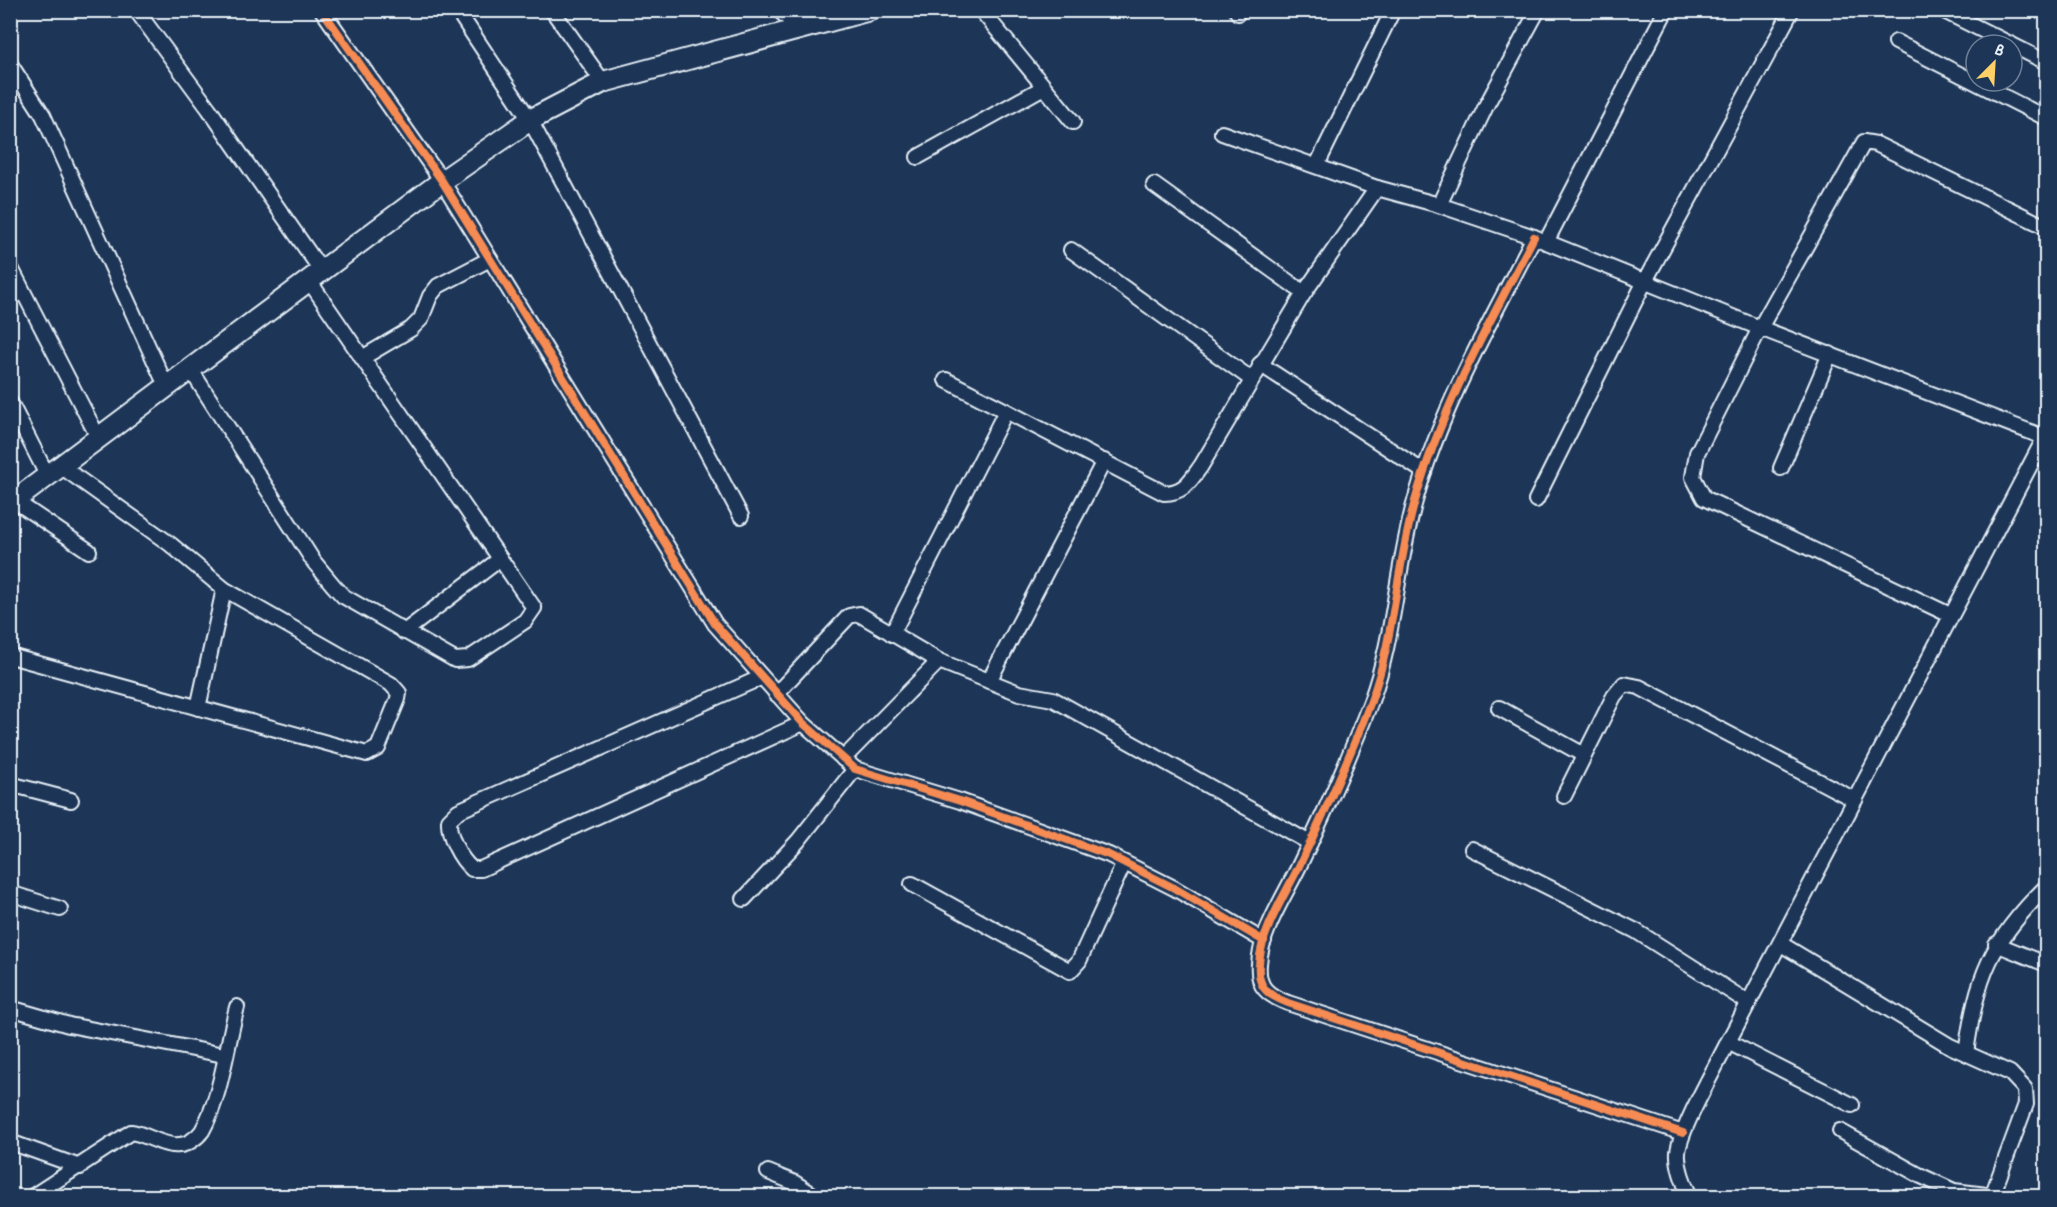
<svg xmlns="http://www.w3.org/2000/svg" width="2057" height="1207" font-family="'Patrick Hand',sans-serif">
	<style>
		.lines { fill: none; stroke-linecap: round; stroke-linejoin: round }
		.street-casing { stroke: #e8f1f8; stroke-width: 18 }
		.secondary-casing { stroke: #e8f1f8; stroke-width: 24 }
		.street { stroke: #1d3557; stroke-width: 14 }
		.secondary { stroke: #1d3557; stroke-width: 20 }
		.cycleway-casing { stroke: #1d3557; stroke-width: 11 }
		.cycleway { stroke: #f68b52; stroke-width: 8 }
	</style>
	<rect width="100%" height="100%" fill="#1d3557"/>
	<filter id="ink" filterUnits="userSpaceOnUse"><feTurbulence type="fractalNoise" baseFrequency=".0167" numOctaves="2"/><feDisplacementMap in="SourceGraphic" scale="12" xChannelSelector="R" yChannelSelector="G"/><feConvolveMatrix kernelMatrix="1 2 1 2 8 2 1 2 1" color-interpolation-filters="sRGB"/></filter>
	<g filter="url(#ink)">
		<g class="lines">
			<defs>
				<g id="street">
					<path d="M136,10l73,99 114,164"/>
					<path d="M322,10l120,171 273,443 88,99 52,46 105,32 149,54 65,33 90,53"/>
					<path d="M457,10l73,110 211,396"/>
					<path d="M552,10l51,72"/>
					<path d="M779,10l21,19"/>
					<path d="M981,10l92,112"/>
					<path d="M1236,10l2,3"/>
					<path d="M1942,10l70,35"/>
					<path d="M1896,42l150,76"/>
					<path d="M2012,45l34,17"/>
					<path d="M10,64l33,51 124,273"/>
					<path d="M1222,133l155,55 62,17 95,32 226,91 286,110"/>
					<path d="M918,157l126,-70"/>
					<path d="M1317,165l76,-155"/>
					<path d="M1154,185l150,108"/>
					<path d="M1439,205l48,-101 51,-94"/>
					<path d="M1534,237c-44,85 -93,171 -119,264 -19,66 -20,135 -44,200 -21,55 -45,109 -71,163 -14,30 -39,66 -41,100 -2,23 8,31 29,39l395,130"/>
					<path d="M1546,242l120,-232"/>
					<path d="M1071,250l180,129"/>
					<path d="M10,266l89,173"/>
					<path d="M362,358l49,-29 10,-10 9,-23 8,-10 52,-27"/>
					<path d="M1260,364l164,108"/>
					<path d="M191,370l123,192 19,23 10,11 112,64 13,-1 57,-38 9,-13 -224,-326"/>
					<path d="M946,380l218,113c20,0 26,-12 37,-27l103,-173 73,-105"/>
					<path d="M10,402l38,75"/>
					<path d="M1781,468l49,-114"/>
					<path d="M1536,500l109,-219 147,-271"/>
					<path d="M15,501l74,50"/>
					<path d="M1950,615l-246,-117 -11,-21 4,-24 63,-125 104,-186 12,2 170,83"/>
					<path d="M404,632l96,-73"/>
					<path d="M892,634l114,-223"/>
					<path d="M10,656l357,98 11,-6 20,-49 1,-6 -8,-9 -167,-95 -54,-45 -108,-77"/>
					<path d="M760,678l-302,133 -9,9c-1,16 11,39 23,49h9l322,-146"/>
					<path d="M989,681l115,-220"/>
					<path d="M776,694l73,-78 10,-2 80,47 80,32 34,6 257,144"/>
					<path d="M198,708l26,-119"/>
					<path d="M1499,708l85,47"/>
					<path d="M843,759l96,-98"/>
					<path d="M10,784l61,16"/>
					<path d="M1564,796l50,-100 10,-12 15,3 216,113"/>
					<path d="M1472,849l164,82 113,72"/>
					<path d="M912,884l158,87 9,-10 45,-98"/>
					<path d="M10,893l50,16"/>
					<path d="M744,899l54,-58 57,-72"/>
					<path d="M1781,944l169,102 60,27 15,16 1,15 -34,92"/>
					<path d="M1996,944l50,20"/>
					<path d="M10,1008l59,17 155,30"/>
					<path d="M1728,1042l124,63"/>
					<path d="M1966,1053c11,-77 24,-111 80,-166"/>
					<path d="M1840,1131l79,44 35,16 41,5"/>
					<path d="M10,1142l70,25"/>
					<path d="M768,1172l27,11 20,13"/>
					<path d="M33,1196l98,-64c16,2 32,15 48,13 8,0 18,-7 23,-14 19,-33 25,-87 35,-124"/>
					<path d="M1690,1196c-6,-11 -13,-31 -12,-44 3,-25 38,-85 50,-110l318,-607"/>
				</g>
				<path id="secondary" d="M10,504l432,-323 88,-61 73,-38 267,-72"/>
			</defs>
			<!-- street casing -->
			<use href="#street" class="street-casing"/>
			<!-- secondary casing -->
			<use href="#secondary" class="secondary-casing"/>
			<!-- street -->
			<use href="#street" class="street"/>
			<!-- secondary -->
			<use href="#secondary" class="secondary"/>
			<defs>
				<g id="cycleway">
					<path d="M322,10l120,171 273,443 88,99 52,46 105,32 149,54 65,33 90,53"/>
					<path d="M1534,237c-44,85 -93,171 -119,264 -19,66 -20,135 -44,200 -21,55 -45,109 -71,163 -14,30 -39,66 -41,100 -2,23 8,31 29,39l395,130"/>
				</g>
			</defs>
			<!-- cycleway casing -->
			<use href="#cycleway" class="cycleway-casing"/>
			<!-- cycleway -->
			<use href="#cycleway" class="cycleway"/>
		</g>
	</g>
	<!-- margin -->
	<rect width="2057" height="1207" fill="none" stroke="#1d3557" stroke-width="36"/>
	<rect x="18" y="18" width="2021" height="1171" fill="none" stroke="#e8f1f8" stroke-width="2" filter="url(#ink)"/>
	<!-- north arrow -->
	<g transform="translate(1994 63) rotate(24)"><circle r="28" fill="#1d3557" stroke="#6e8097" stroke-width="1.5"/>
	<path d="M0-4.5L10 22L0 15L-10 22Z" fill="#ffd166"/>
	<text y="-9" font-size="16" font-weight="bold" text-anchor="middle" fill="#e8f1f8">B</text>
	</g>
</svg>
